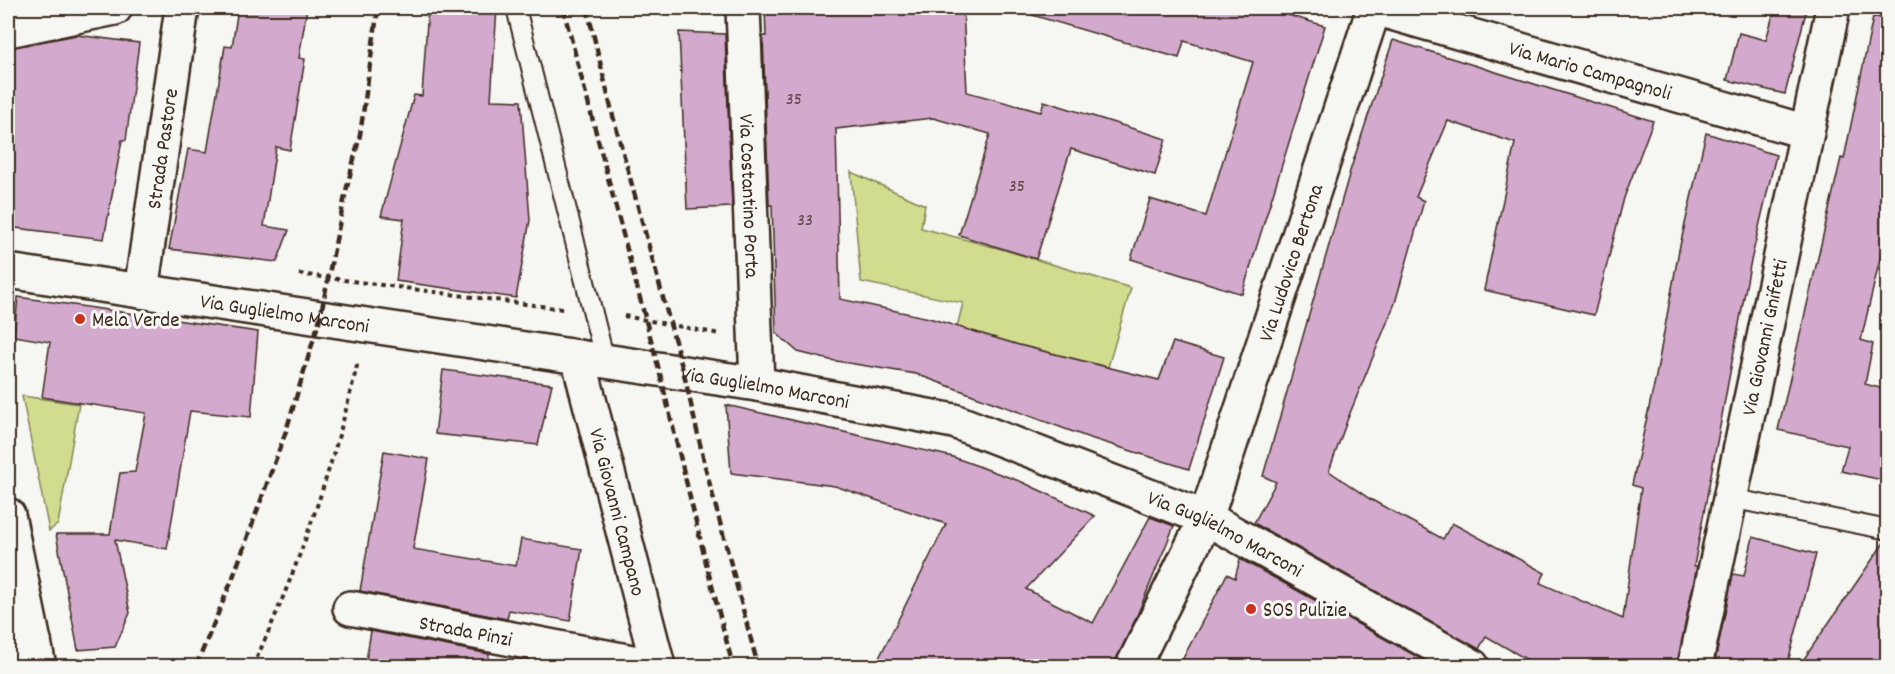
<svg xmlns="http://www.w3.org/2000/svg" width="1895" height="674" font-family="Dekko,sans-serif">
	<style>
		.green { fill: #d1dc8f; stroke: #868356; stroke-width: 1.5 }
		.building { fill: #d3a9cd; stroke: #3b2a1e; stroke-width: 1.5 }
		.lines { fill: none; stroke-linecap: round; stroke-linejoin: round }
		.lane-casing { stroke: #3b2a1e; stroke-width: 22 }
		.street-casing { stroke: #3b2a1e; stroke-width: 38 }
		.secondary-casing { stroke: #3b2a1e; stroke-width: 38 }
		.path { stroke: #3b2a1e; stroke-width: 4; stroke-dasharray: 4.5 4.5; stroke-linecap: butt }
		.lane { stroke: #f6f6f2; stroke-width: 18 }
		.street { stroke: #f6f6f2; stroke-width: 33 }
		.secondary { stroke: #f6f6f2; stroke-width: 33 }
		.rail { stroke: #3b2a1e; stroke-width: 4.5; stroke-dasharray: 9 4.5; stroke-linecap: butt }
		.poi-dot { fill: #c8321e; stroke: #f6f6f2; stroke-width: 2 }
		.labels { text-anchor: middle; stroke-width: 6; stroke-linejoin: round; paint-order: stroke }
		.number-label { font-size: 18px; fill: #614a4a }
		.street-label { font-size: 21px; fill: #3b2a1e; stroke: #f6f6f2 }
		.poi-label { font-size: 21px; fill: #3b2a1e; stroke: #f6f6f2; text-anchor: start }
	</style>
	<rect width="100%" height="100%" fill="#f6f6f2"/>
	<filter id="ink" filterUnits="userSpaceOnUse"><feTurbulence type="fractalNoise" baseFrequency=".0167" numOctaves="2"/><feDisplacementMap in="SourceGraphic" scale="12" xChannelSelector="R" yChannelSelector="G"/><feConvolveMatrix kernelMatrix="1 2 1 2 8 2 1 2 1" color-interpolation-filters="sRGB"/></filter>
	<g filter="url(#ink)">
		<!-- green -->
		<g class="green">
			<path d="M851,172l74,33 -4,23 80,21 130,39 -23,79 -89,-22 -62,-18 6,-24 -102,-21z"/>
			<path d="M22,396l57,8 -21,120 -9,7z"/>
		</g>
		<!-- building -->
		<g class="building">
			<path d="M238,8h69l-8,50 6,1 -15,91 -14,-3 -12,79 25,4 -12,32 -108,-13 19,-100 19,3 18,-106 7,1z"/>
			<path d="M428,8h69l-6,92 30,1 9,119 -14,78 -120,-17 8,-62 -23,-3 33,-121 8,1z"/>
			<path d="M765,8h198l4,84 74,20 3,-11 122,38 -11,36 -84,-26 -35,110 -77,-24 31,-101 -57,-16 -97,11 4,170 89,19 90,27 140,35 14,-38 51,15 -35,112 -102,-32 -171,-63 -86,-14 -32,-8 -22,-19 -4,-128h-3l-6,-169h3z"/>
			<path d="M1033,8h232l60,18 -83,268 -111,-35 19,-60 56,17 47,-154 -69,-21 -5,17 -147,-43z"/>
			<path d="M1775,8h32l-22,86 -58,-14 12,-47 27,7z"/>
			<path d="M1873,17l14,1v211l-26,111 12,4 -8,40 22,6v91l-46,-10 7,-25 -70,-16 63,-272 3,1z"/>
			<path d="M679,32l46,2 7,173 -45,2z"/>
			<path d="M77,35l62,8 -13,97h-4l-18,99 -96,-12v-179z"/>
			<path d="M1393,40l260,81 -29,77 -30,117 -110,-25 31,-147 -67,-22 -32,76 8,4 -29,102 -47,115 -19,53 41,28 73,40 9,-16 93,50 -5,10 83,36 18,-131 -9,-3 24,-109 23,-126 27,-117 70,22 -26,110 -56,301h3l-20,100h-139l-52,-30 -7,13 -225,-126 22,-41 -13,-6 88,-308z"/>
			<path d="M18,297l240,35 -7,85 -61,-6 -23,138 -52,-9 15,73 -15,34 -37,3 -22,-116h54l10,-61 15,-1 11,-59 -104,-16 8,-55 -36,-6z"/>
			<path d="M443,370l109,14 -14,61 -103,-11z"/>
			<path d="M726,405l227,52 69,25 73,34 -69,73 67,34 57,-106 24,9 -38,92 -23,48h-238l71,-142 -111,-38 -104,-13z"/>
			<path d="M384,451l45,8 -16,90 103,17 5,-27 61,10 -12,72 -61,-11 -2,9 -147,-28z"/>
			<path d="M1753,537l63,17 -29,112h-73l19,-92 11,2z"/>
			<path d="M1885,541h2v125h-88z"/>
			<path d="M1240,559l194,107h-255l48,-92 8,4z"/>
			<path d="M371,631l118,23 -2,12h-122z"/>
		</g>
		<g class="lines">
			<defs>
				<g id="lane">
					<path d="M516,8l89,353"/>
					<path d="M1730,498l158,32"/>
				</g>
				<g id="street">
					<path id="s1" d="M743,8l14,376"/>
					<path id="s2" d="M1374,8l433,124"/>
					<path d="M8,30l107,-22"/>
					<path id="s3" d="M8,271l749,113 197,37 252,97 266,148"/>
					<path id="s4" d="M141,291l41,-283"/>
					<path id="s5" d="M578,357l80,309"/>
					<path d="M8,515l31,151"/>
					<path id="s6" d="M350,608l303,58"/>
					<path d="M8,654l26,-13"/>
					<path id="s7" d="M1133,666l73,-148 168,-510"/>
				</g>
				<g id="secondary">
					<path id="s8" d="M1695,666l138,-658"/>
				</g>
			</defs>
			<!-- lane casing -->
			<use href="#lane" class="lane-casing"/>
			<!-- street casing -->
			<use href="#street" class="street-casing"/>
			<!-- secondary casing -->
			<use href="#secondary" class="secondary-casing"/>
			<!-- path -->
			<g class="path">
				<path d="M299,274l264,35"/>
				<path d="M624,316l96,18"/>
				<path d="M253,666c45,-97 81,-200 105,-305"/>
			</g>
			<!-- lane -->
			<use href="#lane" class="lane"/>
			<!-- street -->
			<use href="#street" class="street"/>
			<!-- secondary -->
			<use href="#secondary" class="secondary"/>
			<!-- rail -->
			<g class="rail">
				<path d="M563,8l96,362 48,197 26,99"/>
				<path d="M587,8l26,108 71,258 22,96 52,196"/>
				<path d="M196,666l36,-86 54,-149 34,-113 26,-127 14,-56 18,-127"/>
			</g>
		</g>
	</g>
	<!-- markers -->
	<g class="poi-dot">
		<circle cx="80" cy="319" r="6"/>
		<circle cx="1251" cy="609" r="6"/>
	</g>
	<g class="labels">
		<!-- number labels -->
		<g class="number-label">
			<text x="794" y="104">35</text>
			<text x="1017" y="191">35</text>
			<text x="805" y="225">33</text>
		</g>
		<!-- street labels -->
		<g class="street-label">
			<text dy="7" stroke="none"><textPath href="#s2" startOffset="225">Via Mario Campagnoli</textPath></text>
			<text dy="7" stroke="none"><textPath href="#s4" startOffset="144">Strada Pastore</textPath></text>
			<text dy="7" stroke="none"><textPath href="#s1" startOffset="188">Via Costantino Porta</textPath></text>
			<text dy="7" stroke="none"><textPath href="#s7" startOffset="434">Via Ludovico Bertona</textPath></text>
			<text dy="7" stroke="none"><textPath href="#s3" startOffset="280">Via Guglielmo Marconi</textPath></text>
			<text dy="7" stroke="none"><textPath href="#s8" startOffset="336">Via Giovanni Gnifetti</textPath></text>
			<text dy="7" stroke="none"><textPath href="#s3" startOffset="766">Via Guglielmo Marconi</textPath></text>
			<text dy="7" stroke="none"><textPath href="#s5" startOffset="160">Via Giovanni Campano</textPath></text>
			<text dy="7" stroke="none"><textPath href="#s3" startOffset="1252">Via Guglielmo Marconi</textPath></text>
			<text dy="7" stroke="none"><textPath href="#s6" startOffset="118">Strada Pinzi</textPath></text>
		</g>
		<!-- poi labels -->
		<g class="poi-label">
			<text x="92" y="326">Mela Verde</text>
			<text x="1263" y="616">SOS Pulizie</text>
		</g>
	</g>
	<!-- margin -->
	<rect width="1895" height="674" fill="none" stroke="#f6f6f2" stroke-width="30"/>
	<rect x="15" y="15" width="1865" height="644" fill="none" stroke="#3b2a1e" stroke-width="2" filter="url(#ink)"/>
</svg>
